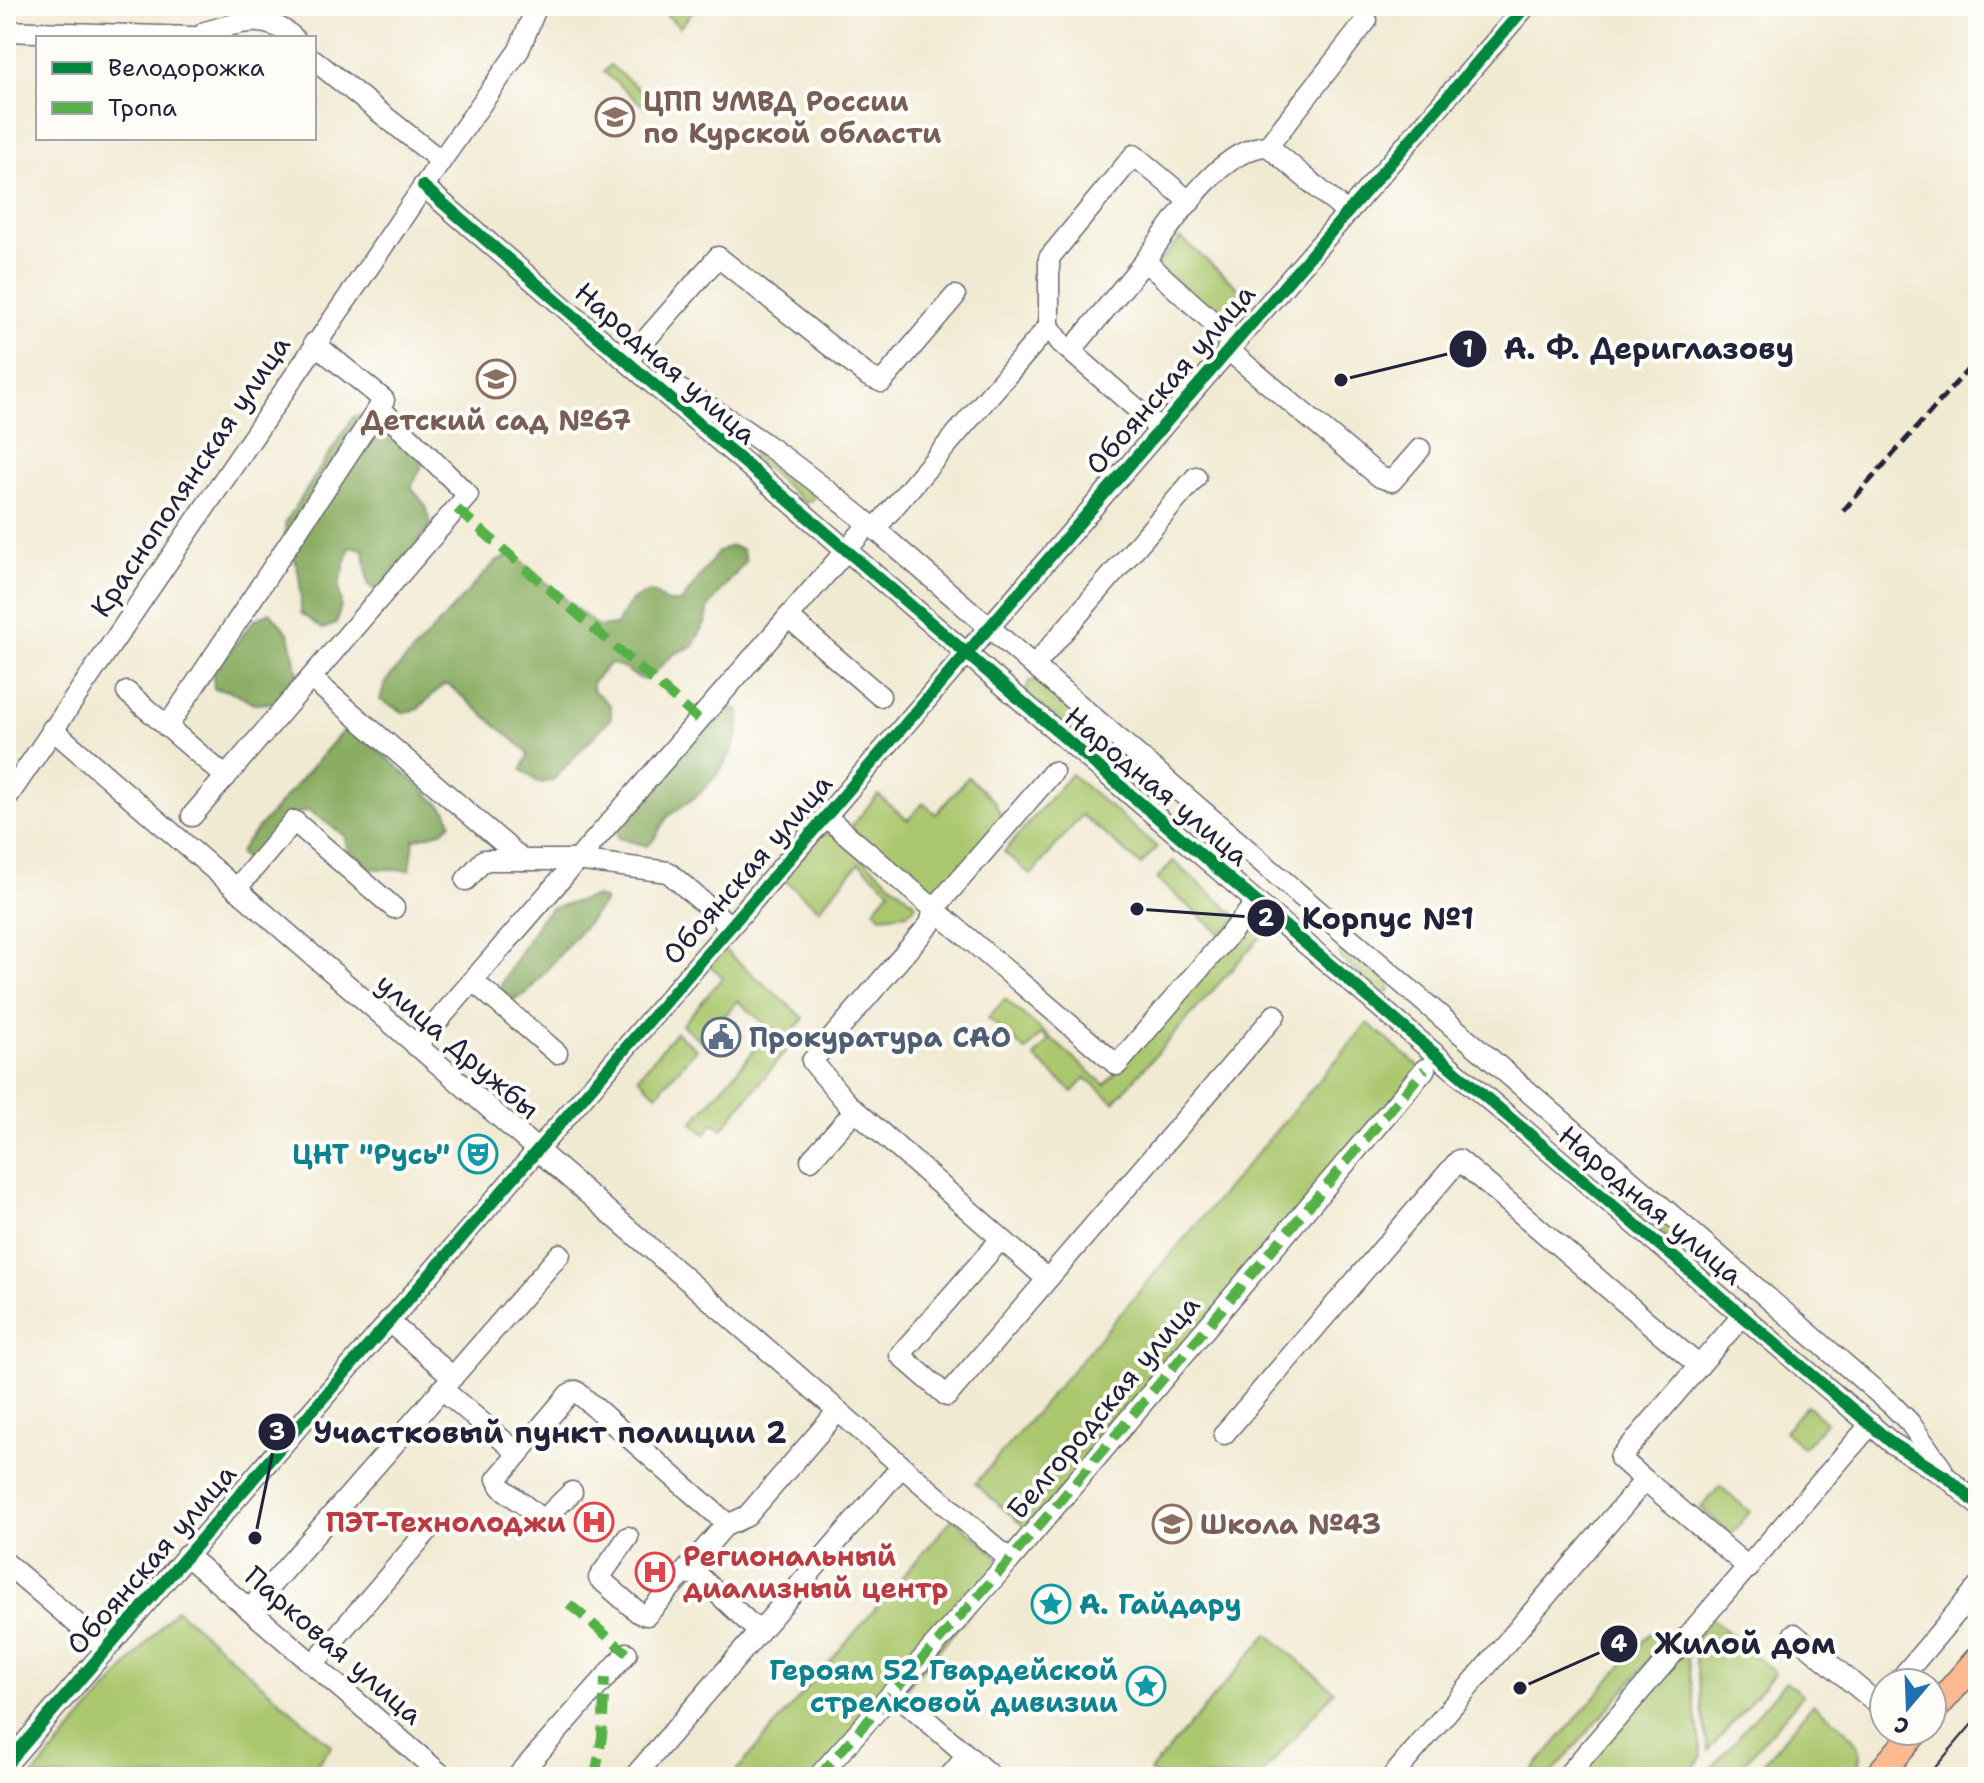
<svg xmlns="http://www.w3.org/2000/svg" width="1984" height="1783" font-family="'Shantell Sans',sans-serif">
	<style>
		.green { fill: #abc76e; stroke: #667454; stroke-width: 2 }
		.forest { fill: #88ac61; stroke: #55674e; stroke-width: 2 }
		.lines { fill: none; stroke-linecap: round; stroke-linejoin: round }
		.minor-casing { stroke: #6a6870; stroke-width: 23 }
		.major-casing { stroke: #6a6870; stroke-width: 29 }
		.minor { stroke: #fff; stroke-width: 20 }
		.major { stroke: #fcba8e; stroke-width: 26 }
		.tram { stroke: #22223b; stroke-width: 2 }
		.rail { stroke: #22223b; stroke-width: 5; stroke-dasharray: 12 6; stroke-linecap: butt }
		.quiet { stroke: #55b146; stroke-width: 10; stroke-dasharray: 20 10; stroke-linecap: butt }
		.cycleway-casing { stroke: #fdfcf7; stroke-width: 17 }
		.cycleway { stroke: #00873e; stroke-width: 12 }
		.labels { text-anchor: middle; stroke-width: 8; stroke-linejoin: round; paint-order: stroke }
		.education-label { font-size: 28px; font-weight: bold; fill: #785e54; stroke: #fdfcf7; text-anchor: start }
		.street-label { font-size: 28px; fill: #22223b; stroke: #fdfcf7 }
		.service-label { font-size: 28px; font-weight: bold; fill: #4e5e75; stroke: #fdfcf7; text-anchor: start }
		.culture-label { font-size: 28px; font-weight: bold; fill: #0d838f; stroke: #fdfcf7; text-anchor: end }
		.health-label { font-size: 28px; font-weight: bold; fill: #be3a42; stroke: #fdfcf7; text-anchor: end }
		.leader { fill: none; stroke: #22223b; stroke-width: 3 }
		.callout-dot { fill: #22223b; stroke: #fdfcf7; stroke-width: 3 }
		.mark-label { font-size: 24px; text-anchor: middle; font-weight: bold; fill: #fff }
		.callout-label { font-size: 30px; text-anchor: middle; font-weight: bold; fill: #22223b; stroke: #fdfcf7; stroke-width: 8; stroke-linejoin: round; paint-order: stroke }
	</style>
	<rect width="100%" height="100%" fill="#fdfcf7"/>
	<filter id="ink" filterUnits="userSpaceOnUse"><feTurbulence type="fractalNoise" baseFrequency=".0125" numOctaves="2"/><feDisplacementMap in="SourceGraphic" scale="16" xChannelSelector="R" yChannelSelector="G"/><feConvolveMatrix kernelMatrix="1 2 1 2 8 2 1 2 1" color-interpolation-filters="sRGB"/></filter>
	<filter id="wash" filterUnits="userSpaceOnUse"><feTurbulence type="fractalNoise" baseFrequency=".006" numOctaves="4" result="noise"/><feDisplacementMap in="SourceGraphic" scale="32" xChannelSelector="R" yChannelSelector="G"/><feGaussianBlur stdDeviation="1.8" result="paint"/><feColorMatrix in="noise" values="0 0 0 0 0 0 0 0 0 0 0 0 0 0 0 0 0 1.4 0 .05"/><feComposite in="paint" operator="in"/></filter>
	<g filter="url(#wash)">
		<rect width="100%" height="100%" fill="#f1ead3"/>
		<!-- green -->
		<g class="green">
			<path d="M656,6h42l-18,21z"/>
			<path d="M610,65l43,36 -6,8 -43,-37z"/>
			<path d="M1181,238l62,54 -24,27 -62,-54z"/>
			<path d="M755,447l59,45 -1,9 -8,2 -53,-47z"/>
			<path d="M1030,681h8l119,102 -1,12 -7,3 -125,-106z"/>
			<path d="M1071,774l86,73 -16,18 -59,-50 -51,60 -27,-23z"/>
			<path d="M968,777l27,25 7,17 -61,74 -20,-5 -71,-60 28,-33 30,25 15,-17 13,11z"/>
			<path d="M821,834h13l82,70 -2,4 -7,5 -26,3 -7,-7 16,-19 -31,-27 -40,46 -38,-32z"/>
			<path d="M1173,861l65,56 -16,18 -65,-56z"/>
			<path d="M1247,921l16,13 -149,168 -28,-24 -13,14 -39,-35 15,-16 -8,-7 -15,17 -38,-33 17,-19 100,86z"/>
			<path d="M722,948l82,70 -16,19 5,5 -71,87 -8,-6 -9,11 -13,-11 80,-93 -34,-29 -36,41 -20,-17 41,-48 -15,-13z"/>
			<path d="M1341,948l7,1 42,36 -1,7 -8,1 -41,-35z"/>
			<path d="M1368,1023l53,45 -394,461 -52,-45z"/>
			<path d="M676,1032l20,17 -39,45 -19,-17z"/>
			<path d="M1633,1195l50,43 -1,4 -8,1 -44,-38 -2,-6z"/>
			<path d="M1807,1405l19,17 -23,26 -19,-17z"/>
			<path d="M1720,1486l30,26 -19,22 -30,-26z"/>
			<path d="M953,1518l57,49 -181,210h-98z"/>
			<path d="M176,1609l156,137 -26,31h-274z"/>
			<path d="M1711,1618l64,55 -67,78 -15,-111z"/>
			<path d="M1655,1632l7,3v11l-113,131h-23l123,-143z"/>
			<path d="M1268,1634l66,57 -74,86h-103l-7,-6z"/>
			<path d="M1686,1646l16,111 -17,20h-111z"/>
			<path d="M1786,1681l17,14 -71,82h-28z"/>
			<path d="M1813,1704c23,19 65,41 38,73h-100z"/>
		</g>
		<!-- forest -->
		<g class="forest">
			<path d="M366,414c24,10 48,25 56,52l-11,21 15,19 5,19 -51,64h-7l-5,-5 -4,-35 -14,-2 -11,38 2,20 -5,19 -13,5 -22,-16c0,-16 0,-31 -4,-47 -6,-20 -12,-20 -12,-43l68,-106z"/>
			<path d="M730,546l12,3 4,12 -37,45 -3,15 -13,25 -19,8 -28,26c-14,-2 -23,-17 -37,-16l-17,19v6l19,17v12l-59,63 -13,2 -17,-13 6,-15 -4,-6 -74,-63 -7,-1 -25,24 -13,4 -25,-13 6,-19 109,-119 18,-8 85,73 18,-2c10,-18 15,-29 36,-33l15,10h14l37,-50z"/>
			<path d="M270,612l19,22 10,44 -18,24 -26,2 -25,-13 -16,-2 -1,-15 40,-53z"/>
			<path d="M730,708l9,2c4,32 -16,61 -39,83 -9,9 -22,14 -31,23 -10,9 -10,22 -22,30l-29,-8 -1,-10 96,-111z"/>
			<path d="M349,730l17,9 81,72 4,12 -10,9 -27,7 -4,31 -50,-2 -11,-12 -5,-21 -36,-25 -20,7 -36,40 -7,2 -6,-5 7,-12 96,-110z"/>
			<path d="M594,897l10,2v4l-77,90 -14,7 -10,-3 -2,-13 40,-66 11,-10z"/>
		</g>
	</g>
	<g filter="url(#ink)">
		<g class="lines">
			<defs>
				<g id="minor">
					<path d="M6,31l216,7"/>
					<path d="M205,32c33,-9 61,-20 89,6"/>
					<path d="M441,161l78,-111 17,-42 -3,-2"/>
					<path d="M423,186l715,615 754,642 57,36 29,26"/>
					<path d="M1346,212l-78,-66 99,-126"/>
					<path d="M1234,341l-89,-80c27,-37 75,-114 123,-115"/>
					<path d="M1227,349l153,128 12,4 28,-32"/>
					<path d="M1071,351l74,-90"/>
					<path d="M628,360l90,-103 150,119 14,6 73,-86"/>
					<path d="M663,380c77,42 144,93 212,149l1017,876 18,18 32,46"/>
					<path d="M1159,428l-98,-85 -12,-17v-68l85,-103 56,47"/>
					<path d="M875,529l174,-203"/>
					<path d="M788,617l92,79"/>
					<path d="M1034,666l162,-189"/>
					<path d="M311,678l212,182"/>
					<path d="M127,692l99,85"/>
					<path d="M167,727l217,-327 -70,-57"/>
					<path d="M52,729l958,831"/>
					<path d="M6,799l435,-638 -127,-101"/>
					<path d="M192,816l276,-321 -89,-88"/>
					<path d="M825,816l292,249 140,-163"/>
					<path d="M466,880l18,-20h93l91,12 62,54"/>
					<path d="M236,889l58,-68 100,87"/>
					<path d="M473,981l84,72"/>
					<path d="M416,1046l453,-522"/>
					<path d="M811,1160l44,-50"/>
					<path d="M1001,1239l-101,116 47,41 328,-381"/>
					<path d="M1047,1279l-201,-177 -34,-41 118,-137 4,-15 119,-137"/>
					<path d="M388,1321l65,56"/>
					<path d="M1699,1366l44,-51"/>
					<path d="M442,1389l76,64"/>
					<path d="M1224,1434l235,-274 240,206 -79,92 25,22 -253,297"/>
					<path d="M1645,1480l104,88"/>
					<path d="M572,1492l-29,28 -42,-33 -4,-8 72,-85 7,-3 148,130 -2,8 -75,86 -8,-2 -40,-35 29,-41"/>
					<path d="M723,1527l24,-11 91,-105"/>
					<path d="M186,1555l258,222"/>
					<path d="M6,1563l99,85"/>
					<path d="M685,1573l13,2 61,57"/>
					<path d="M250,1609l310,-355"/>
					<path d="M1794,1634l85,71"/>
					<path d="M313,1664l117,-136"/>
					<path d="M1897,1683l81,-96"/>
					<path d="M906,1702l86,75"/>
					<path d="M6,1765l1520,-1759"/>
					<path d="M517,1777l110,-124"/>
					<path d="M634,1777l268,-311"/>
					<path d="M818,1777l192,-217 415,-491"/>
					<path d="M949,1777l18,-21"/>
					<path d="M1566,1777l305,-353"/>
				</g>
				<g id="major">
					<path d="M1932,1712l46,-53"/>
					<path d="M1877,1777l39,-46"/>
				</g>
			</defs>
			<!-- minor casing -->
			<use href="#minor" class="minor-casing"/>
			<!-- major casing -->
			<use href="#major" class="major-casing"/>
			<!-- minor -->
			<use href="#minor" class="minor"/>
			<!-- major -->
			<use href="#major" class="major"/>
			<!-- tram -->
			<path class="tram" d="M1927,1777l51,-60"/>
			<!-- rail -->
			<path class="rail" d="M1843,511l135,-153"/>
			<!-- quiet -->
			<g class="quiet">
				<path d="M457,509l242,211"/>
				<path d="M569,1604l58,49"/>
				<path d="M595,1777l7,-40 3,-59"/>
				<path d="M818,1777l192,-217 415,-491"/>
			</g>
			<defs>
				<g id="cycleway">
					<path d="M423,186l715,615 754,642 57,36 29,26"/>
					<path d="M6,1765l1520,-1759"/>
				</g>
			</defs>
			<!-- cycleway casing -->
			<use href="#cycleway" class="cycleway-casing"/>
			<!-- cycleway -->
			<use href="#cycleway" class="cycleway"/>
		</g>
	</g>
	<!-- icons -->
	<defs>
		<symbol id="university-ring" viewBox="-11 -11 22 22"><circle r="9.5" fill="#fdfcf7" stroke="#8d6e63" stroke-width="1.5"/><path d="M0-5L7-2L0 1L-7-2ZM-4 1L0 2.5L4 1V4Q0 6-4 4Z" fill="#8d6e63"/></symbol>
		<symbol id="school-ring" viewBox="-11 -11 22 22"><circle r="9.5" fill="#fdfcf7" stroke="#8d6e63" stroke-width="1.5"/><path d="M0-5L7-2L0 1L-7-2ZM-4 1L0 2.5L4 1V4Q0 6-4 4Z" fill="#8d6e63"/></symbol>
		<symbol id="civic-ring" viewBox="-11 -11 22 22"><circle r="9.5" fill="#fdfcf7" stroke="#5c6f8a" stroke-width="1.5"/><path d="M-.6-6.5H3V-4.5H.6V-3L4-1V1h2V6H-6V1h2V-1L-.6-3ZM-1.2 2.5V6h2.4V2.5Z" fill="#5c6f8a"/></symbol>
		<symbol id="theatre-ring" viewBox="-11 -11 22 22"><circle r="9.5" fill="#fdfcf7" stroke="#0f9aa8" stroke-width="1.5"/><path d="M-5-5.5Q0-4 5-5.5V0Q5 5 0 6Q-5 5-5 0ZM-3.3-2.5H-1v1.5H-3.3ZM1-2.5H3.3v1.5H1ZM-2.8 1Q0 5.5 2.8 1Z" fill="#0f9aa8"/></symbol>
		<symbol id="hospital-ring" viewBox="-11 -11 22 22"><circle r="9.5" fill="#fdfcf7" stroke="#e0444e" stroke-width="1.5"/><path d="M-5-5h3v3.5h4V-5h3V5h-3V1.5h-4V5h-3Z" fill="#e0444e"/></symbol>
		<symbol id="sight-ring" viewBox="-11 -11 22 22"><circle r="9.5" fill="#fdfcf7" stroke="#0f9aa8" stroke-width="1.5"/><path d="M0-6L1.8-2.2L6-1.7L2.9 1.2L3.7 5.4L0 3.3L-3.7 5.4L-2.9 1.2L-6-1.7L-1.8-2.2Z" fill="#0f9aa8"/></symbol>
	</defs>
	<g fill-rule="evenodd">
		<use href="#university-ring" x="593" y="95" width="44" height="44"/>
		<use href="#school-ring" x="474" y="357" width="44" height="44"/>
		<use href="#civic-ring" x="699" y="1015" width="44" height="44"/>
		<use href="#theatre-ring" x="456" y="1132" width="44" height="44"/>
		<use href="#hospital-ring" x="572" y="1500" width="44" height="44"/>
		<use href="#school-ring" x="1150" y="1502" width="44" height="44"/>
		<use href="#hospital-ring" x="633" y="1550" width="44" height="44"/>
		<use href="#sight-ring" x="1029" y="1582" width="44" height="44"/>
		<use href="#sight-ring" x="1124" y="1664" width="44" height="44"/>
	</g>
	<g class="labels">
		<!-- education labels -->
		<g class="education-label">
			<text x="643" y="111">ЦПП УМВД России<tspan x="643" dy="32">по Курской области</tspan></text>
			<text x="496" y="430" text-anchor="middle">Детский сад №67</text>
			<text x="1200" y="1534">Школа №43</text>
		</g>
		<!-- street labels -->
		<g class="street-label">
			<text transform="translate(666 363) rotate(41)" y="10">Народная улица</text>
			<text transform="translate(1170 379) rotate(-49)" y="10">Обоянская улица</text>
			<text transform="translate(190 476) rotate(-56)" y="10">Краснополянская улица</text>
			<text transform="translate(1157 786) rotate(40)" y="10">Народная улица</text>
			<text transform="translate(747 869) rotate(-49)" y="10">Обоянская улица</text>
			<text transform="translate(458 1046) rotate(41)" y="10">улица Дружбы</text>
			<text transform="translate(1651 1205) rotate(40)" y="10">Народная улица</text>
			<text transform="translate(1103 1407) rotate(-50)" y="10">Белгородская улица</text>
			<text transform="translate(151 1559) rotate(-49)" y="10">Обоянская улица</text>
			<text transform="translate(334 1645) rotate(41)" y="10">Парковая улица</text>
		</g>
		<!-- service labels -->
		<g class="service-label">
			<text x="749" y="1047">Прокуратура САО</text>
		</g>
		<!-- culture labels -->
		<g class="culture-label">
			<text x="450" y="1164">ЦНТ "Русь"</text>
			<text x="1079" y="1614" text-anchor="start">А. Гайдару</text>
			<text x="1118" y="1680">Героям 52 Гвардейской<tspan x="1118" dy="32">стрелковой дивизии</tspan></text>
		</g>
		<!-- health labels -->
		<g class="health-label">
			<text x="566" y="1532">ПЭТ-Технолоджи</text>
			<text x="683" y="1566" text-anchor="start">Региональный<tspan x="683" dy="32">диализный центр</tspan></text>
		</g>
	</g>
	<!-- callouts -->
	<path class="leader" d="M1341 380L1468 349M1137 909L1266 918M255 1538L277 1432M1520 1688L1619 1644"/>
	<g class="callout-dot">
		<circle cx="1341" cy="380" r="8"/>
		<circle cx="1137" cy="909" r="8"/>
		<circle cx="255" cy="1538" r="8"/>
		<circle cx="1520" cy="1688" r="8"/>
		<circle cx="1468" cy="349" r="20"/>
		<circle cx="1266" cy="918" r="20"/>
		<circle cx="277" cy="1432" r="20"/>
		<circle cx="1619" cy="1644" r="20"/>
	</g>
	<g class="mark-label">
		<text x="1468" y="357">1</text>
		<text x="1266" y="926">2</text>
		<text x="277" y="1440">3</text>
		<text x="1619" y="1652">4</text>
	</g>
	<g class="callout-label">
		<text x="1649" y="359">А. Ф. Дериглазову</text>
		<text x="1388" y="929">Корпус №1</text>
		<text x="550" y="1443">Участковый пункт полиции 2</text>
		<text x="1745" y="1654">Жилой дом</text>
	</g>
	<!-- margin -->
	<rect width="1984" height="1783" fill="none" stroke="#fdfcf7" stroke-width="32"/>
	<!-- legend -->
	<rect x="36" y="36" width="280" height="104" fill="#fdfcf7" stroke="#a5a5ac" stroke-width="2"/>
	<rect x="52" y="62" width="40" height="12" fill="#00873e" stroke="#a5a5ac" stroke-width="2"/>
	<text x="108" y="76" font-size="24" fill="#22223b">Велодорожка</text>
	<rect x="52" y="102" width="40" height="12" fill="#55b146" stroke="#a5a5ac" stroke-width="2"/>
	<text x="108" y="116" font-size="24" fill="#22223b">Тропа</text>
	<!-- north arrow -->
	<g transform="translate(1908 1707) rotate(199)"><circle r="38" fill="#fdfcf7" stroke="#a5a5ac" stroke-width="2"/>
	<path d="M0-6L14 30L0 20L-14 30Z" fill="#1f6fb2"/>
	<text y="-12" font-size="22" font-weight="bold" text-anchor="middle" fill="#22223b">С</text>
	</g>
</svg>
